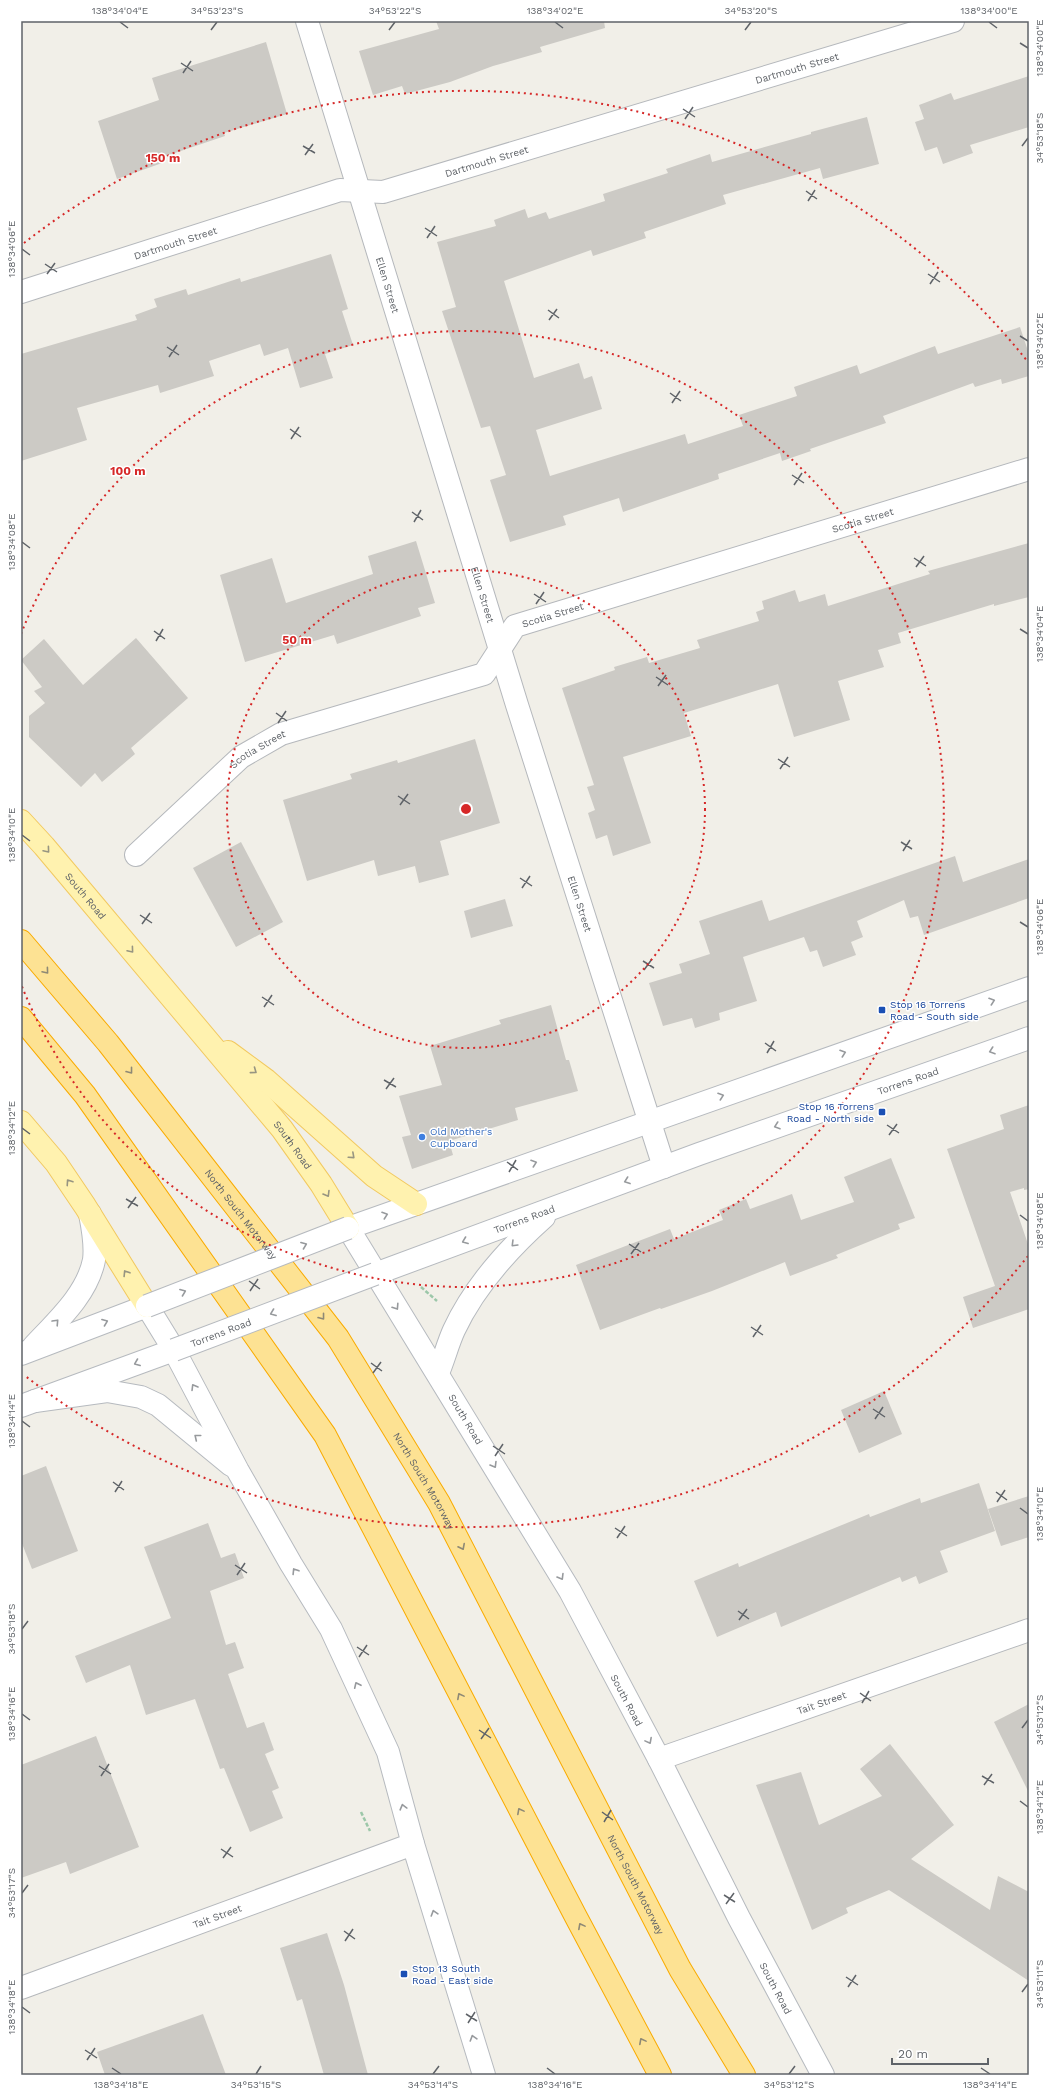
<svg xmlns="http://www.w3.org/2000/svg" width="1050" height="2096" font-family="'Work Sans',sans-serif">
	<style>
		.building { fill: #cccac5 }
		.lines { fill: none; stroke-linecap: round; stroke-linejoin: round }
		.street-casing { stroke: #b5b8bc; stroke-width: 24 }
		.secondary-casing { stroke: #b6babf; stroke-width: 24 }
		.primary-casing { stroke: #f2c960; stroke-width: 24 }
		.highway-casing { stroke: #f9ab00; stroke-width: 24 }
		.path { stroke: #9cc7a9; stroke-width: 2.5; stroke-dasharray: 4 2; stroke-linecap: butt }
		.street { stroke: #fff; stroke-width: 22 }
		.secondary { stroke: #fff; stroke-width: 22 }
		.primary { stroke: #fff2af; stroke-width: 22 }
		.highway { stroke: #fde293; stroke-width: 22 }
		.secondary-bridge-casing { stroke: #b6babf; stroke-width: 24; stroke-linecap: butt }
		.secondary-bridge { stroke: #fff; stroke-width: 22 }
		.oneway { stroke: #979581 }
		.oneway2 { stroke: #8e8975 }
		.oneway3 { stroke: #979a9d }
		.ticks { fill: none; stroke: #5f6368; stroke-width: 1.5 }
		.ring { fill: none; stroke: #d62828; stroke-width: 2; stroke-dasharray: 2 4 }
		.transit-dot { fill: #1a4fb4; stroke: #fff; stroke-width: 1.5 }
		.shop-dot { fill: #3f7fe0; stroke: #fff; stroke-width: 1.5 }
		.labels { text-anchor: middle; stroke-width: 3; stroke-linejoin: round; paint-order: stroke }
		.street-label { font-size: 10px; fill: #5f6368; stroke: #fff }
		.transit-label { font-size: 10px; fill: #164399; stroke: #fff; text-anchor: start }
		.shop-label { font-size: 10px; fill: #366cbe; stroke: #fff; text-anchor: start }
		.centre { fill: #d62828; stroke: #fff; stroke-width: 2 }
		.ring-label { font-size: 12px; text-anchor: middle; font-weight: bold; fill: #d62828; stroke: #fff; stroke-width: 3; stroke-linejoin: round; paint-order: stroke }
		.neatline { fill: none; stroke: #5f6368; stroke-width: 1.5 }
		.ticks-label { font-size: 10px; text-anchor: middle; fill: #5f6368 }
	</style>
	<rect width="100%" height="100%" fill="#f1efe8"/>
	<!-- building -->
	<g class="building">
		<path d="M436,21h168l1,7 -65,19 2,5 -49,14 -43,16 -45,12 -3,-8 -29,9 -14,-44 80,-22z"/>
		<path d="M266,42l21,72 -63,19 1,3 -62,21 2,5 -48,17 -19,-58 61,-21 -7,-22z"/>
		<path d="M1029,76v51l-59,18 3,8 -30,11 -6,-17 -12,4 -10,-29 9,-3 -5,-14 32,-12 3,7z"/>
		<path d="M867,117l12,47 -56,15 -3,-11 -97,27 3,9 -82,28 2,6 -53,18 -2,-6 -87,31 30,97 45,-15 5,16 8,-3 10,33 -66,21 14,46 135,-42 3,10 55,-18 -4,-11 58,-19 -3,-9 63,-22 3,9 75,-28 3,8 82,-27 9,27v22l-27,8 -1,-5 -26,8 -2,-4 -90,33 3,7 -76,26 1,2 -29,10 -2,-8 -62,21 1,5 -96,33 -4,-14 -56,18 3,9 -56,17 -20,-62 16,-5 -16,-49 -9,2 -39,-117 14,-4 -19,-65 59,-16 -2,-6 31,-11 3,9 18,-6 3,7 56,-18 -2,-7 65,-21 -2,-4 44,-15 2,8 99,-28v-2z"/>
		<path d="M331,254l17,55 -6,2 11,34 -28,9 8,24 -33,10 -12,-40 -24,8 -4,-12 -51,17 5,15 -54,17 -2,-8 -81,23 10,32 -66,21v-107l116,-34 -2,-5 22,-8 -3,-8 32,-10 2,6 52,-17 1,4z"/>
		<path d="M416,541l19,62 -17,5 3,8 -84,28 -3,-9 -89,27 -25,-87 52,-17 14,45 87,-29 -5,-18z"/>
		<path d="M1029,543v54l-35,9v-2l-96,29 3,10 -23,7 6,17 -46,14 12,39 -56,17 -16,-53 -94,29 7,23 -68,21 28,86 -38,13 -6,-21 -11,4 -8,-26 7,-3 -8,-23 7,-2 -32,-97 53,-18 -1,-3 33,-10 2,6 51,-15 -3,-8 62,-19 -3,-9 8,-3 -2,-8 33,-11 4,12 26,-8 3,12 102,-32 -2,-3z"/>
		<path d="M136,638l52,60 -57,50 4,6 -33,28 -7,-9 -14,14 -52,-50v-21l16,-13 -11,-12 8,-4 -21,-27 23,-21 39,46z"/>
		<path d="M475,739l25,84 -60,18 9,34 -30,8 -4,-17 -37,10 -4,-16 -67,21 -24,-81 69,-21 -2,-5 47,-14 1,3z"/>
		<path d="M241,842l42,80 -47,25 -43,-79z"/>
		<path d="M955,856l8,26 66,-23v39l-105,37 -6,-19 -8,2 -6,-18 -47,21 6,16 -12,5 5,13 -33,12 -6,-17 -7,2 -6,-15 -61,20 14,44 -38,12 1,7 -25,8 -3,-10 -29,8 -14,-43 33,-10 -3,-9 31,-10 -11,-33 63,-21 7,21z"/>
		<path d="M505,899l8,27 -42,12 -7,-27z"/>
		<path d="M551,1005l15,55h3l9,31 -63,17 3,12 -69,21 4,14 -41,14 -10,-32 9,-2 -12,-39 43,-11 -12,-39 71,-22 -2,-4z"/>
		<path d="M1029,1105v84l-5,1v-2l-14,4 19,55v62l-56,19 -10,-31 32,-11 -48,-137 57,-20 -4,-14z"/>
		<path d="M891,1158l24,60 -17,6 2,5 -64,26 2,3 -48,18 -5,-14 -73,29 -51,18 -1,-1 -60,22 -24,-65 94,-36 4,10 49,-19 -4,-10 27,-11 4,10 42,-15 9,26 53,-18 -10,-25z"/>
		<path d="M884,1391l18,43 -43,19 -18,-43z"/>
		<path d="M46,1466l32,85 -46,18 -11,-28v-65z"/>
		<path d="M979,1483l16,48 -55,20 8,21 -29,12 -3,-8 -14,6 -2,-5 -119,50 -5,-15 -59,25 -23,-56 44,-18 1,4 130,-53 1,3 50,-19 1,5z"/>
		<path d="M1029,1496v41l-28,9 -13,-37z"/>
		<path d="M208,1523l13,35 14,-5 9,25 -34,13 16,54 9,-3 9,26 -16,6 19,54 17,-6 10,28 -9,4 14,34 -7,3 11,27 -33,14 -26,-64 -4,1 -25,-70 -49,16 -16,-50 -44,18 -11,-27 96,-38 -27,-71z"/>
		<path d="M1029,1704v89l-35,-71z"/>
		<path d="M96,1736l43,111 -69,27 -4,-12 -45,16v-113z"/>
		<path d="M890,1744l64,81 -43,34 79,51 8,-34 31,16v89l-140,-91 -43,18 2,5 -36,17 -56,-145 45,-13 18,53 63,-29 -22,-27z"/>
		<path d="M327,1933l17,52 24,90h-44l-22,-76 -5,2 -17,-53z"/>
		<path d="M203,2014l23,61h-121l-8,-23z"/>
	</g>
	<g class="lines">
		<defs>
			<g id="street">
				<path id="s1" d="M307,21l210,684 147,462"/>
				<path id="s2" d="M21,292l319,-102 43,2 570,-171"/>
				<path id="s3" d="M136,855l105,-98 40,-23 203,-60 31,-48 514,-157"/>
				<path id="s4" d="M659,1759l370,-129"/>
				<path id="s5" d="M21,1988l392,-144"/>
			</g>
			<g id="secondary">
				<path id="s6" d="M375,1274l324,-120 330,-116"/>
				<path d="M33,1347c23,-25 54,-52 61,-87 2,-15 -1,-31 -4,-46"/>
				<path d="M21,1354l126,-48 27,44 64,121 53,93 40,65 57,123 25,92 71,231"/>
				<path d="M438,1373c6,-14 10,-30 16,-43 21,-45 54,-81 90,-113"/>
				<path d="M35,1401l72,-10 34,6 17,8 73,60"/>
				<path d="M21,1406l153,-56"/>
				<path d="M823,2075l-84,-157 -80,-159 -89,-168 -222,-363 681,-240"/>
			</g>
			<g id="primary">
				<path id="s7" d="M21,821l23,25 238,283 39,55 27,44"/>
				<path d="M228,1052l38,28 108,96 42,28"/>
				<path d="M21,1122l35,41 29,43 62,100"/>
			</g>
			<g id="highway">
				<path id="s8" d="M21,941l87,102 230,295 101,165 241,466 64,106"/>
				<path d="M21,1018l64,77 240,340 251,482 84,158"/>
			</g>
		</defs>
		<!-- street casing -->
		<use href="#street" class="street-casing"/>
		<!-- secondary casing -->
		<use href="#secondary" class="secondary-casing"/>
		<!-- primary casing -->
		<use href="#primary" class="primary-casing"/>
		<!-- highway casing -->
		<use href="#highway" class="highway-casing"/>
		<!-- path -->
		<g class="path">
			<path d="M421,1287l16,14"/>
			<path d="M361,1812l9,19"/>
		</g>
		<!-- street -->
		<use href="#street" class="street"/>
		<!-- secondary -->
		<use href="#secondary" class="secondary"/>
		<!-- primary -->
		<use href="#primary" class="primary"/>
		<!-- highway -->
		<use href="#highway" class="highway"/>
		<defs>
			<g id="secondary-bridge">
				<path d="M147,1306l201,-78"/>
				<path id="s9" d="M174,1350l201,-76"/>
			</g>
		</defs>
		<!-- secondary-bridge casing -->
		<use href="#secondary-bridge" class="secondary-bridge-casing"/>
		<!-- secondary-bridge -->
		<use href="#secondary-bridge" class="secondary-bridge"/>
	</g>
	<!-- one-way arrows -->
	<defs><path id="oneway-chevron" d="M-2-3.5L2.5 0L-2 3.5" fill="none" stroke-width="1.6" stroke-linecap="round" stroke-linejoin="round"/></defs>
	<g class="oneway">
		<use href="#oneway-chevron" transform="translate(47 850) rotate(50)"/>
		<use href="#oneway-chevron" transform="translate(131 950) rotate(50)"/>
		<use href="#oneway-chevron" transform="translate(254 1071) rotate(36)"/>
		<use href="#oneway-chevron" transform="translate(352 1156) rotate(42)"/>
		<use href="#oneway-chevron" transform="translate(69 1182) rotate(-124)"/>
		<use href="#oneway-chevron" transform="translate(327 1194) rotate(59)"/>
		<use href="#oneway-chevron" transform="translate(126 1273) rotate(-122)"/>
	</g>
	<g class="oneway2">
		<use href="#oneway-chevron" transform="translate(46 971) rotate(50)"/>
		<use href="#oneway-chevron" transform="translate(130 1071) rotate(52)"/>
		<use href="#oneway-chevron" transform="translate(322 1317) rotate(52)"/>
		<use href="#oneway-chevron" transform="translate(462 1547) rotate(63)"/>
		<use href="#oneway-chevron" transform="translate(460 1696) rotate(-118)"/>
		<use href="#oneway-chevron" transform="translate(520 1811) rotate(-118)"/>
		<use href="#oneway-chevron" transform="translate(581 1926) rotate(-118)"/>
		<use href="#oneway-chevron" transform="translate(642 2041) rotate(-118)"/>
	</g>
	<g class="oneway3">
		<use href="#oneway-chevron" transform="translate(992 1001) rotate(-19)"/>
		<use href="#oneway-chevron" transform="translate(992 1051) rotate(161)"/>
		<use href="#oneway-chevron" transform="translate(843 1053) rotate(-19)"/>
		<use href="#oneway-chevron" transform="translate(721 1096) rotate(-19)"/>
		<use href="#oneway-chevron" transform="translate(777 1126) rotate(161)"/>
		<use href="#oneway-chevron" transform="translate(534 1163) rotate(-19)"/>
		<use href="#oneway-chevron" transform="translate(627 1181) rotate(160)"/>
		<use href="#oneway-chevron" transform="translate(385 1215) rotate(-19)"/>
		<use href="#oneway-chevron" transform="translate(465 1241) rotate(159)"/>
		<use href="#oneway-chevron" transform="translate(514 1244) rotate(135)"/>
		<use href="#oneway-chevron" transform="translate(304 1245) rotate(-21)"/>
		<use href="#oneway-chevron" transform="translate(183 1292) rotate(-21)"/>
		<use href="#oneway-chevron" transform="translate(396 1307) rotate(57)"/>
		<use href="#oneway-chevron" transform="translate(273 1313) rotate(159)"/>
		<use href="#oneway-chevron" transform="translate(56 1322) rotate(-47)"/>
		<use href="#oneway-chevron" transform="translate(105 1322) rotate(-21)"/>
		<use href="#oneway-chevron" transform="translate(137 1363) rotate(158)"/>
		<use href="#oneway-chevron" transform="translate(194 1387) rotate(-121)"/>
		<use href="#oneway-chevron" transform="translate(197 1437) rotate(-141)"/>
		<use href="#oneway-chevron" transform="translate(494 1465) rotate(59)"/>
		<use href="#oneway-chevron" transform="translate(295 1571) rotate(-122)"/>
		<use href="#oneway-chevron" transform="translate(561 1577) rotate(59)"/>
		<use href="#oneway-chevron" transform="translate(357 1685) rotate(-115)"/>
		<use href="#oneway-chevron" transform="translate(649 1741) rotate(62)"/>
		<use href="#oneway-chevron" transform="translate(403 1807) rotate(-105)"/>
		<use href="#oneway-chevron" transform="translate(434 1913) rotate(-107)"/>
		<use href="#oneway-chevron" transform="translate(473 2038) rotate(-107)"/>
	</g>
	<!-- ticks -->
	<path class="ticks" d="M120,22l8,6M555,22l8,6M989,22l8,6M211,30l6,-8M389,30l6,-8M745,30l6,-8M1020,43l8,5M181,63l12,8M183,73l8,-12M683,109l12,8M685,119l8,-12M303,146l12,7M1022,146l6,-8M305,155l8,-11M806,191l11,8M808,201l7,-11M425,228l12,8M427,238l8,-12M22,249l8,6M45,264l12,8M47,274l8,-11M928,274l12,8M930,284l8,-12M548,310l11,8M549,320l8,-11M1020,336l8,5M167,347l12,8M169,357l8,-12M670,393l11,8M672,403l8,-12M290,429l11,8M291,439l8,-12M792,475l12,8M794,485l8,-12M412,512l11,8M414,522l7,-12M22,542l8,6M914,558l12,8M916,567l8,-11M534,594l12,8M536,604l8,-12M1020,629l8,5M154,631l11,8M156,641l7,-12M656,677l12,8M658,686l8,-11M276,713l11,8M278,723l8,-12M778,759l12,8M780,769l8,-12M398,796l12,8M400,805l8,-11M22,835l8,6M901,842l11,7M903,851l7,-11M520,878l12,8M522,888l8,-12M140,915l12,8M1020,922l8,5M142,924l8,-11M643,961l11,7M644,970l8,-11M262,997l12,8M264,1007l8,-12M765,1043l11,8M767,1053l7,-12M384,1080l12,7M386,1089l8,-11M887,1125l12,8M22,1128l8,6M889,1135l8,-11M507,1162l11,8M509,1172l7,-12M126,1199l12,7M128,1208l8,-11M1020,1215l8,6M629,1244l12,8M631,1254l8,-11M249,1281l11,8M250,1291l8,-12M751,1327l12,8M753,1337l8,-12M371,1363l11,8M373,1373l8,-11M873,1409l12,8M875,1419l8,-12M22,1421l8,6M493,1446l12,8M495,1456l8,-12M113,1482l11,8M115,1492l7,-11M996,1492l11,8M997,1502l8,-12M1020,1508l8,6M615,1528l12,8M617,1538l8,-12M235,1565l12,8M237,1575l8,-12M738,1611l11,8M739,1620l8,-11M22,1629l6,-8M357,1647l12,8M359,1657l8,-12M860,1693l11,8M862,1703l7,-12M22,1714l8,6M1022,1728l6,-8M479,1730l12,8M481,1739l8,-11M99,1766l12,8M101,1776l8,-12M982,1776l12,7M984,1785l8,-11M1020,1801l8,6M602,1812l11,8M604,1822l7,-12M221,1849l12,8M223,1858l8,-11M22,1893l6,-8M724,1895l11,7M726,1904l8,-11M344,1931l11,8M345,1941l8,-12M846,1977l12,8M848,1987l8,-12M1022,1992l6,-8M22,2007l8,6M466,2014l11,7M468,2023l7,-11M85,2050l12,8M87,2060l8,-12M112,2068l9,6M547,2068l8,6M981,2068l9,6M256,2074l5,-8M433,2074l6,-8M789,2074l6,-8"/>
	<!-- distance rings -->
	<g class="ring">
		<circle cx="466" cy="809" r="239"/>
		<path d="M21 634A478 478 0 1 1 21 984"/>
		<path d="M1028 1256A718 718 0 0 1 24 1375M24 243A718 718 0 0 1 1028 362"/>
	</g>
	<!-- markers -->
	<g class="transit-dot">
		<rect x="878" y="1006" width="8" height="8" rx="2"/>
		<rect x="878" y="1108" width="8" height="8" rx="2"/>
		<rect x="400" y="1970" width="8" height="8" rx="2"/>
	</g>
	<circle class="shop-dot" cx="422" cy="1137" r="4"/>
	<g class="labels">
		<!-- street labels -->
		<g class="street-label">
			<text dy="4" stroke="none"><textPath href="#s2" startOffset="810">Dartmouth Street</textPath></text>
			<text dy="4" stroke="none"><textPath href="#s2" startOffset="486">Dartmouth Street</textPath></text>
			<text dy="4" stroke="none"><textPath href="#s2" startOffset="162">Dartmouth Street</textPath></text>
			<text dy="4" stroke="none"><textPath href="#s1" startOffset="276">Ellen Street</textPath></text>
			<text dy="4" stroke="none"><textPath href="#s3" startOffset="822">Scotia Street</textPath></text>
			<text dy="4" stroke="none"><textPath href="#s1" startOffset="600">Ellen Street</textPath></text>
			<text dy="4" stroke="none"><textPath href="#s3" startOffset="498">Scotia Street</textPath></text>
			<text dy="4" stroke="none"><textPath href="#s3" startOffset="162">Scotia Street</textPath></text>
			<text dy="4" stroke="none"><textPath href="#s7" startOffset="99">South Road</textPath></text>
			<text dy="4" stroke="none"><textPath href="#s1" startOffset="924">Ellen Street</textPath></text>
			<text dy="4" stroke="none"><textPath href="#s6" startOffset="567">Torrens Road</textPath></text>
			<text dy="4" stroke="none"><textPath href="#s7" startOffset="423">South Road</textPath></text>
			<text dy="4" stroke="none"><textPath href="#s8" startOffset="351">North South Motorway</textPath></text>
			<text dy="4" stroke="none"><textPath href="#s6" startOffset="159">Torrens Road</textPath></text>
			<text dy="4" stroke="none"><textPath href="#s9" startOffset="50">Torrens Road</textPath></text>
			<text transform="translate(466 1419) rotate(59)" y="4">South Road</text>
			<text dy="4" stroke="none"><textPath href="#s8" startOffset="675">North South Motorway</textPath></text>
			<text transform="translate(627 1700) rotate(62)" y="4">South Road</text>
			<text dy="4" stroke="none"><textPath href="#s4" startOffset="172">Tait Street</textPath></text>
			<text dy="4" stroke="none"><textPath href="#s8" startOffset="1131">North South Motorway</textPath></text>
			<text dy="4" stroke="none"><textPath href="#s5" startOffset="209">Tait Street</textPath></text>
			<text transform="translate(776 1988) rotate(62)" y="4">South Road</text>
		</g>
		<!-- transit labels -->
		<g class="transit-label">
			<text x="890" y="1008">Stop 16 Torrens<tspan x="890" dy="12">Road - South side</tspan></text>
			<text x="874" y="1110" text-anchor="end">Stop 16 Torrens<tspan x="874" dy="12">Road - North side</tspan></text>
			<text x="412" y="1972">Stop 13 South<tspan x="412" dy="12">Road - East side</tspan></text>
		</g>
		<!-- shop labels -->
		<g class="shop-label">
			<text x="430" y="1135">Old Mother's<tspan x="430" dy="12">Cupboard</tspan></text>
		</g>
	</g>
	<circle cx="466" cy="809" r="6" class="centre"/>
	<g class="ring-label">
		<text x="163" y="162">150 m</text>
		<text x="128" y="475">100 m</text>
		<text x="297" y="644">50 m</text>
	</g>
	<!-- border -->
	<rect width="1050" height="2096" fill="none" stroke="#ffffff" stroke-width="44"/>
	<!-- scale -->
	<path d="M892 2058v6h96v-6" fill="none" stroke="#5f6368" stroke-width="2"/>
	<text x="898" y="2058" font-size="12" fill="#5f6368" stroke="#ffffff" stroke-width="3" paint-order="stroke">20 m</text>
	<rect x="22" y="22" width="1006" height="2052" class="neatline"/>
	<g class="ticks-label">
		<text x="120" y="14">138°34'04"E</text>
		<text x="217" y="14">34°53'23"S</text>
		<text x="395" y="14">34°53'22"S</text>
		<text x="555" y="14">138°34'02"E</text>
		<text x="751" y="14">34°53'20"S</text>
		<text x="989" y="14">138°34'00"E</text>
		<text transform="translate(1039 48) rotate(-90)" y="4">138°34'00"E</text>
		<text transform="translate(1039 138) rotate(-90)" y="4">34°53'18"S</text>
		<text transform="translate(11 249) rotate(-90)" y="4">138°34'06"E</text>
		<text transform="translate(1039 341) rotate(-90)" y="4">138°34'02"E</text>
		<text transform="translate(11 542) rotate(-90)" y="4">138°34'08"E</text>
		<text transform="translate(1039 634) rotate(-90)" y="4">138°34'04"E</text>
		<text transform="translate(11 835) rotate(-90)" y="4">138°34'10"E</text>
		<text transform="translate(1039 927) rotate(-90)" y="4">138°34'06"E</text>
		<text transform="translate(11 1128) rotate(-90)" y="4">138°34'12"E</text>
		<text transform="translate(1039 1221) rotate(-90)" y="4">138°34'08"E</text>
		<text transform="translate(11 1421) rotate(-90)" y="4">138°34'14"E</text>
		<text transform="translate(1039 1514) rotate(-90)" y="4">138°34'10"E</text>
		<text transform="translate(11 1629) rotate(-90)" y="4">34°53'18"S</text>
		<text transform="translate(11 1714) rotate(-90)" y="4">138°34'16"E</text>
		<text transform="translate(1039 1720) rotate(-90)" y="4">34°53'12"S</text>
		<text transform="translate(1039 1807) rotate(-90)" y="4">138°34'12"E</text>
		<text transform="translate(11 1893) rotate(-90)" y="4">34°53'17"S</text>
		<text transform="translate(1039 1984) rotate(-90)" y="4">34°53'11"S</text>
		<text transform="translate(11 2007) rotate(-90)" y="4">138°34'18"E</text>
		<text x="121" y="2088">138°34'18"E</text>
		<text x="256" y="2088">34°53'15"S</text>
		<text x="433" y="2088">34°53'14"S</text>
		<text x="555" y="2088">138°34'16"E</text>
		<text x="789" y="2088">34°53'12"S</text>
		<text x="990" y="2088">138°34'14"E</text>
	</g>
</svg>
